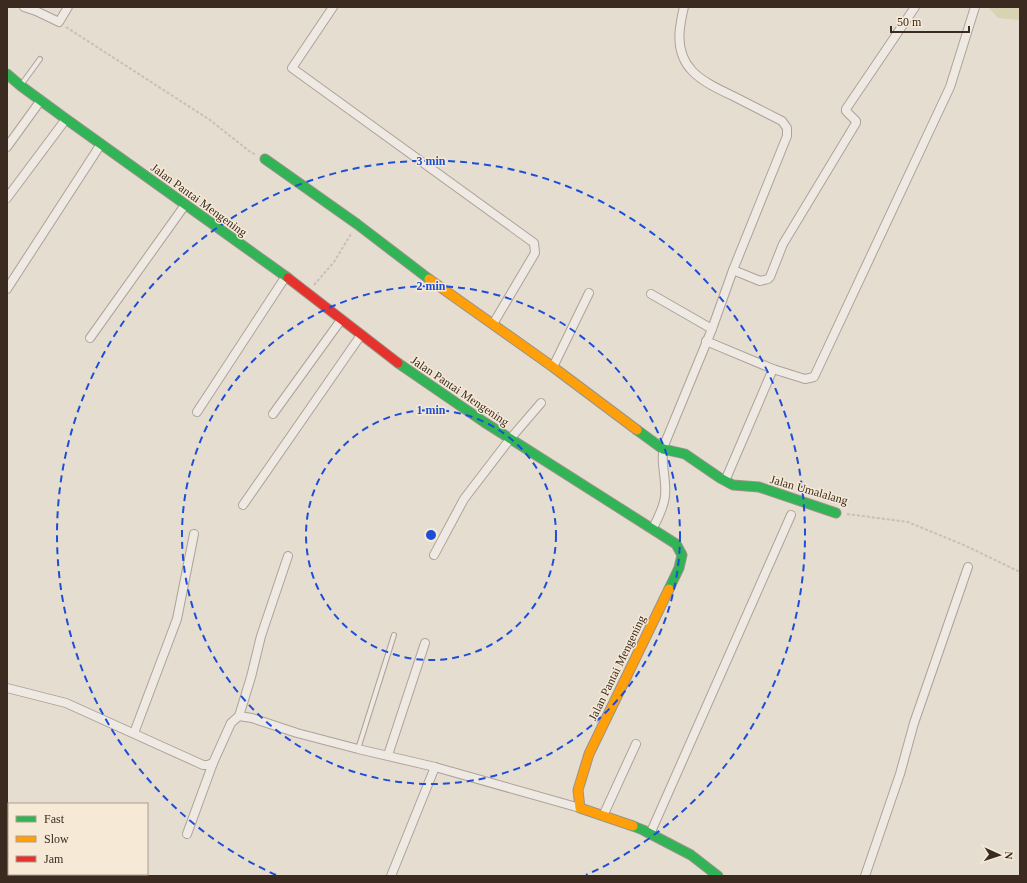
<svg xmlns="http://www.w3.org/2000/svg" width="1027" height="883" font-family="Georgia,serif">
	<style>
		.green { fill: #d8d4b3 }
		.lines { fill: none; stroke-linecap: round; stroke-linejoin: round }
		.lane-casing { stroke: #aca299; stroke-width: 6 }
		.street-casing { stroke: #aca299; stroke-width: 10 }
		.fast-casing { stroke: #9b9289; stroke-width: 11 }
		.slow-casing { stroke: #9b9289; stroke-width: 11 }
		.jam-casing { stroke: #9b9289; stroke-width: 11 }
		.path { stroke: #c7c0b8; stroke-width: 2; stroke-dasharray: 3 2; stroke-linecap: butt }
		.lane { stroke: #eee9e2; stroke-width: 4 }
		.street { stroke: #eee9e2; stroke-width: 8 }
		.fast { stroke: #30b455; stroke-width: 9 }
		.slow { stroke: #ff9f0a; stroke-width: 9 }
		.jam { stroke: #e5322d; stroke-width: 9 }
		.ring { fill: none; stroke: #1d4ed8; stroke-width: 2; stroke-dasharray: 7 5 }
		.labels { text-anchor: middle; stroke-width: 3; stroke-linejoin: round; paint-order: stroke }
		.street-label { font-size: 12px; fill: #3b2a20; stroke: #f6ead7 }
		.centre { fill: #1d4ed8; stroke: #f6ead7; stroke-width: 2 }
		.ring-label { font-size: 12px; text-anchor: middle; font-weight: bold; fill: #1d4ed8; stroke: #f6ead7; stroke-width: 3; stroke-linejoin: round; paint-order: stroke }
	</style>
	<rect width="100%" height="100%" fill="#e6ddd1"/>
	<!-- green -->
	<path class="green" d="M988,7h32v13l-22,-2z"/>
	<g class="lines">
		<defs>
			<g id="lane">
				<path d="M21,85l19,-26"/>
				<path d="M358,749l36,-114"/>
			</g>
			<g id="street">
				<path d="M24,7l12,4 23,11 9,-15"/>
				<path d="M333,7l-41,61 242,175 1,10 -42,71"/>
				<path d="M7,147l34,-47"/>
				<path d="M7,198l59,-79"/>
				<path d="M733,270l27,11 8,-2 2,-2 13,-33 73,-121v-2l-10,-10v-2l69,-102"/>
				<path d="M7,289l94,-145"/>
				<path d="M651,294l61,35"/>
				<path d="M90,338l95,-133"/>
				<path d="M706,341l67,28 32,10 9,-2 136,-290 25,-80"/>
				<path d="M553,367l36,-74"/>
				<path d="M197,412l89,-136"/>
				<path d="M273,414l68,-94"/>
				<path d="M725,481l48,-112"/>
				<path d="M243,505l118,-170"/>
				<path d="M653,528c5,-10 11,-21 12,-32 2,-18 -6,-36 0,-53l47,-114 21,-59 54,-134v-8l-5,-7c-16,-8 -33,-17 -49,-25 -32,-15 -58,-28 -53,-68 1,-7 2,-14 4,-21"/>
				<path d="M434,555l30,-56 46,-60 31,-36"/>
				<path d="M7,688l59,15 137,62h5l5,-2 18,-40 8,-7 13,2 45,15 61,16 77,18 145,41"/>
				<path d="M239,716l12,-39 10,-41 27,-80"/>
				<path d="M134,733l43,-114 17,-85"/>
				<path d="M388,755l37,-112"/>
				<path d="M603,816l33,-72"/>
				<path d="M187,834l26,-71"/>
				<path d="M650,834l141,-319"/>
				<path d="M391,876l44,-109"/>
				<path d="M865,876l35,-102 14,-51 54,-156"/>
			</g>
			<g id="fast">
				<path d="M7,74l14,12 45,33 222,159"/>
				<path d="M265,159l92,65 72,55"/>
				<path d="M398,363l86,59 192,122 6,11 -3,13 -10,21"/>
				<path d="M637,430l26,19 22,5 35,24 13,7 26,2 77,26"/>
				<path d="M633,826l10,4 48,25 27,21"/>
			</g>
			<g id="slow">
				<path d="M429,279l124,88 84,63"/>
				<path d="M633,826l-53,-18 -2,-18 11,-36 80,-165"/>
			</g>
			<path id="jam" d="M288,278l110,85"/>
		</defs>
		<!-- lane casing -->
		<use href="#lane" class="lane-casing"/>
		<!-- street casing -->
		<use href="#street" class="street-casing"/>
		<!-- fast casing -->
		<use href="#fast" class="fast-casing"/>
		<!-- slow casing -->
		<use href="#slow" class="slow-casing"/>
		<!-- jam casing -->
		<use href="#jam" class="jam-casing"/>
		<!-- path -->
		<g class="path">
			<path d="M66,27l144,93 39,31 7,4"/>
			<path d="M314,285l20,-23 17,-28"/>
			<path d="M847,514l61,8 58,24 54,26"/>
		</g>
		<!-- lane -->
		<use href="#lane" class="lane"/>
		<!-- street -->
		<use href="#street" class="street"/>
		<!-- fast -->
		<use href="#fast" class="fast"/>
		<!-- slow -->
		<use href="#slow" class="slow"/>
		<!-- jam -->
		<use href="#jam" class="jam"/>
	</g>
	<!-- distance rings -->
	<g class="ring">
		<circle cx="431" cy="535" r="125"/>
		<circle cx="431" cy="535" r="249"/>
		<path d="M276 875A374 374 0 1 1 586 875"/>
	</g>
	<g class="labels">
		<!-- street labels -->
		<g class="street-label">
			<text transform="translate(199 200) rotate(36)" y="4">Jalan Pantai Mengening</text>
			<text transform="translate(460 391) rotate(34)" y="4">Jalan Pantai Mengening</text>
			<text transform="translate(809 490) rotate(16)" y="4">Jalan Umalalang</text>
			<text transform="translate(617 668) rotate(-64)" y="4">Jalan Pantai Mengening</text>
		</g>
	</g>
	<circle cx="431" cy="535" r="6" class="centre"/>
	<g class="ring-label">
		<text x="431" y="165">3 min</text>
		<text x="431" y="290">2 min</text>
		<text x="431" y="414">1 min</text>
	</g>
	<!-- border -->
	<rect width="1027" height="883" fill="none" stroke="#3b2a20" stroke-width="16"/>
	<!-- legend -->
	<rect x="8" y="803" width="140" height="72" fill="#f6ead7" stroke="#ab9d8e"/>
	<rect x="16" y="816" width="20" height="6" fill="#30b455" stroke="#ab9d8e"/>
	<text x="44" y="823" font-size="12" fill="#3b2a20">Fast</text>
	<rect x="16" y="836" width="20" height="6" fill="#ff9f0a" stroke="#ab9d8e"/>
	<text x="44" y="843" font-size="12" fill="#3b2a20">Slow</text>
	<rect x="16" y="856" width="20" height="6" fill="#e5322d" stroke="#ab9d8e"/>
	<text x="44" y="863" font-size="12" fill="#3b2a20">Jam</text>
	<!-- north arrow -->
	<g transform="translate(999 855) rotate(93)" stroke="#f6ead7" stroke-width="3" paint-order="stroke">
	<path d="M0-3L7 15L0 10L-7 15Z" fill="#3b2a20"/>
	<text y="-6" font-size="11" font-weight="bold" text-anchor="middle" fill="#3b2a20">N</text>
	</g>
	<!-- scale -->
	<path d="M891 26v6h78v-6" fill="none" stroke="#3b2a20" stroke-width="2"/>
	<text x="897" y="26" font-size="12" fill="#3b2a20" stroke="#f6ead7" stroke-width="3" paint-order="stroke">50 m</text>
</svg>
